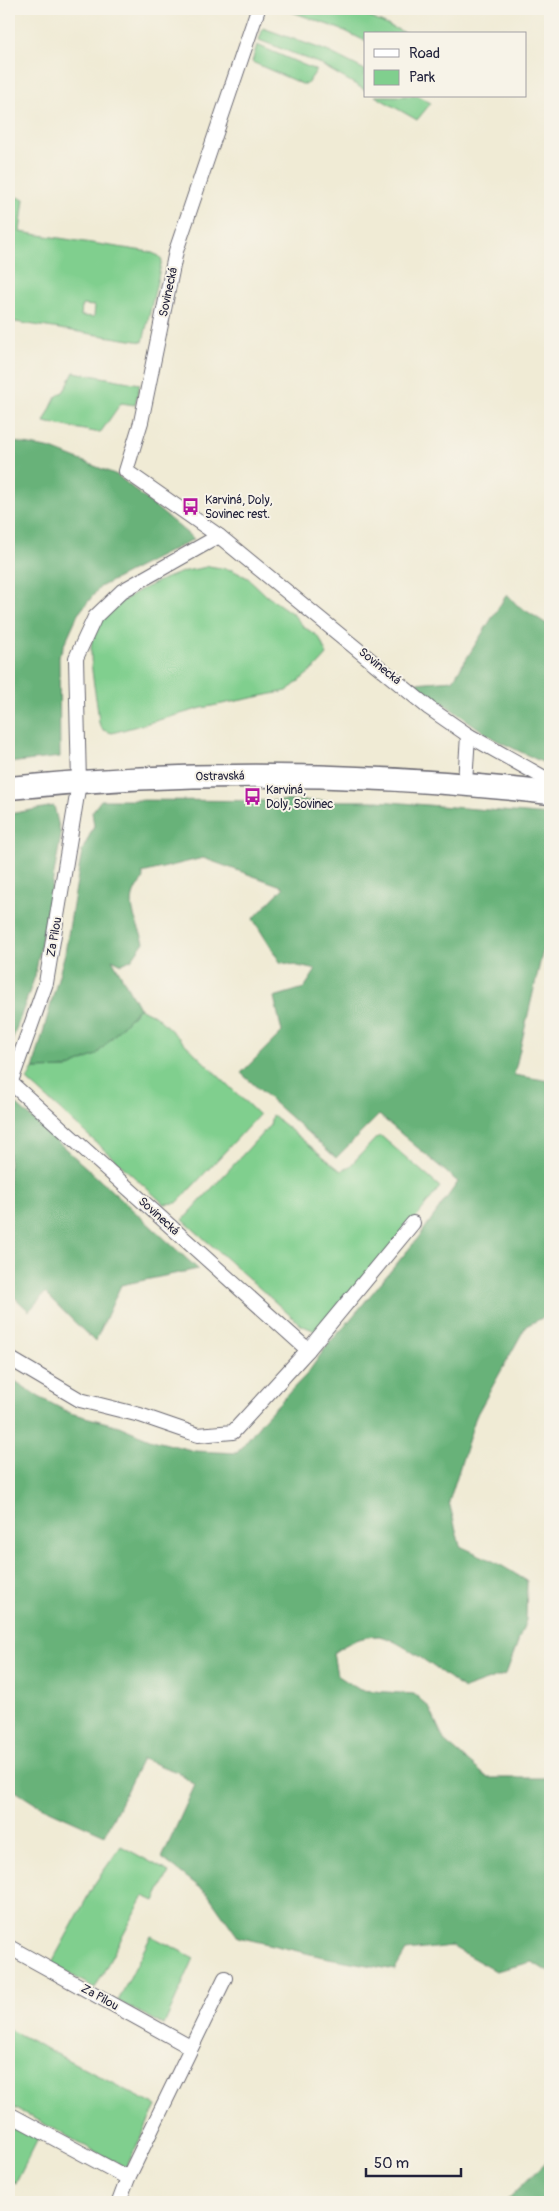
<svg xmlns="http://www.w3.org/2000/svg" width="559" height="2211" font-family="Pangolin,sans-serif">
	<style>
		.green { fill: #80cf8e; stroke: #517864; fill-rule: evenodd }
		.forest { fill: #68b279; stroke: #456a5a }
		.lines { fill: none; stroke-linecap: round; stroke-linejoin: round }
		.minor-casing { stroke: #6a6871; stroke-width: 16 }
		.primary-casing { stroke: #6a6871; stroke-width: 25 }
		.minor { stroke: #fff; stroke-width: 14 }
		.primary { stroke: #fff; stroke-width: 22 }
		.labels { text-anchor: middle; stroke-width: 4; stroke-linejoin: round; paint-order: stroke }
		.street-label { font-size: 12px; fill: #22223b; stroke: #f7f3e8 }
		.poi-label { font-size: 12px; fill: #22223b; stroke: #f7f3e8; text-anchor: start }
	</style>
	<rect width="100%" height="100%" fill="#f7f3e8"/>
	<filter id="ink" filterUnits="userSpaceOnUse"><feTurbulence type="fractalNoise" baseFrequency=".02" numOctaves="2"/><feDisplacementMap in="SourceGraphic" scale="10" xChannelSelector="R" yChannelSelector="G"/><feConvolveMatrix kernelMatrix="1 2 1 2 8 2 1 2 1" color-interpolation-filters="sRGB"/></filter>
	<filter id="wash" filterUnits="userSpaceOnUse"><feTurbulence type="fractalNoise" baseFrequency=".0096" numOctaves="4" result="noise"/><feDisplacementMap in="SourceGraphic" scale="20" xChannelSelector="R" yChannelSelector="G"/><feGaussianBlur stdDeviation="1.12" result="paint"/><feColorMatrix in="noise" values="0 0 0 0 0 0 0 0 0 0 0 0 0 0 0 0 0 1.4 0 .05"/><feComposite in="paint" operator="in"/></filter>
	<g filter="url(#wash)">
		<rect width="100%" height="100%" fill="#f0ebd5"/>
		<!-- green -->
		<g class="green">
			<path d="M284,9h67l57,25h-43v7l-20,-10z"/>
			<path d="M263,28l64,23 38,19v20l-47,-27 -59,-23z"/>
			<path d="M257,45l56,24 3,2 -9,13h-5l-50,-22z"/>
			<path d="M375,96h43l13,7 -14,17z"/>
			<path d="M9,195l15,4 -4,33 130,20 9,4 3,4 -19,82 -134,-21zM82,305l13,1 -1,11 -13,-1z"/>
			<path d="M74,372l66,12 -5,21 -14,-2 -21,30 -56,-11 12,-25 8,-6z"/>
			<path d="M209,566l23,4 16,8 19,18 26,18 11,13 15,10 8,18 -10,11 -30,25 -85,17 -90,25 -9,-3 -4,-7c-2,-28 -11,-57 -7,-85 4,-31 67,-59 94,-67 8,-2 15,-2 23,-5z"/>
			<path d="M139,1008l17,8 103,99 -82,88 -13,1 -137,-124 6,-11 34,-1 29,-13z"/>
			<path d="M272,1115l69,56 9,-5 26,-28 5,-2 59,51 -79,100 -46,44 -14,-6 -118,-105 87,-95z"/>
			<path d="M121,1846l48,26 -14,29 -11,-5 -49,92 -44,-24 44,-81z"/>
			<path d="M151,1936l43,22 -30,67 -46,-24z"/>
			<path d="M9,2029l147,77 -30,62 -117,-63z"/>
			<path d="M9,2119l31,16 -24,48 -7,-3z"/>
		</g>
		<!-- forest -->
		<g class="forest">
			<path d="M9,441l43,8 65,26 77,64 -94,48 -22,27 -19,42 1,101 -51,6z"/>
			<path d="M507,594l10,11 33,21v140l-56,-27 -80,-56 39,-3z"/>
			<path d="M101,800l277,1 172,14v122h-4l-32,138 36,6v233l-24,12 -50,90 -27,86 11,44 39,18 28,17 -1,39 -20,54 -42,15c-15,-11 -68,-52 -85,-53 -18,0 -32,7 -46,17l4,22 23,15 54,4 15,13 16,35 43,36h62v195l-18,-11 -36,9 -45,-25 -45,5 -11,19 -72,-13 -85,-20 -31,-44 -45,-35 33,-73 -18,-13 -35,-13 -37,76 -71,-32 -25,-16v-410l30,20 31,16 49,13 33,14 43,11 42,2 26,-33 44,-46 21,-30 16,-17 74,-89 40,-56 -79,-67 -43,43 -95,-85 41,-41 -8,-35 30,-9 12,-18 -36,-8 -27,-43 31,-32 -81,-29 -61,15 2,6c-22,20 -8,40 0,63l-12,17 -10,5 -10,-5 27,49 -43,47 -29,13 -34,1 32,-116 17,-102 12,-25 -2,-14z"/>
			<path d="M54,806l7,30 -26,140 -26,73v-235z"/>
			<path d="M16,1104l182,165 -77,16 -26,57 -50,-49 -16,18 -20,-19v-171z"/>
			<path d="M550,2158v44h-45z"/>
		</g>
	</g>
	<g filter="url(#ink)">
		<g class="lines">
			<defs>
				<g id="minor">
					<path d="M258,9l-82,242 -35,171 -15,49 93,65 210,172 39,27 82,46"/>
					<path d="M465,783l3,-48"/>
					<path d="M11,1083l297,267"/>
					<path d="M9,1087l37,-104 33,-200 -3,-125 19,-41 27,-26 97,-55"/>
					<path d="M9,1358l71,42 60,15 58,20 35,-3 75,-82 105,-127"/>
					<path d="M9,1947l181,100"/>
					<path d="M9,2114l119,64"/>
					<path d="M119,2202l9,-24 97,-200"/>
				</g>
				<path id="primary" d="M9,788c180,-18 361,-16 541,5"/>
			</defs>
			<!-- minor casing -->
			<use href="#minor" class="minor-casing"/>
			<!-- primary casing -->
			<use href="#primary" class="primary-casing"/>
			<!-- minor -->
			<use href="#minor" class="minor"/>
			<!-- primary -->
			<use href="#primary" class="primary"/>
		</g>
	</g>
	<!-- icons -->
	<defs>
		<symbol id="bus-bare" viewBox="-9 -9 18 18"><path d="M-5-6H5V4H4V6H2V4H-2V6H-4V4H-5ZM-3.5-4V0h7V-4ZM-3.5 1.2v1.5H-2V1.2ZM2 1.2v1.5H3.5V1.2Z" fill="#b5179e" stroke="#f7f3e8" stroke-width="2.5" paint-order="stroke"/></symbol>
	</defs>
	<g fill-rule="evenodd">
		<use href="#bus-bare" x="178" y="494" width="25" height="25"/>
		<use href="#bus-bare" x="240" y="784" width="25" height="25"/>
	</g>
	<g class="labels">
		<!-- street labels -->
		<g class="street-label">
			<text transform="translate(168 292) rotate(-78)" y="4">Sovinecká</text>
			<text transform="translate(380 666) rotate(39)" y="4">Sovinecká</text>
			<text transform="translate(220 776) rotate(-1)" y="4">Ostravská</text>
			<text transform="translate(54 937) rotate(-80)" y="4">Za Pilou</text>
			<text transform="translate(159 1216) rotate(42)" y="4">Sovinecká</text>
			<text transform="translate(100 1997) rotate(29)" y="4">Za Pilou</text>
		</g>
		<!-- poi labels -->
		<g class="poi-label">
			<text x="205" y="504">Karviná, Doly,<tspan x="205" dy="14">Sovinec rest.</tspan></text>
			<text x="266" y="794">Karviná,<tspan x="266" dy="14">Doly, Sovinec</tspan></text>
		</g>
	</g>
	<!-- margin -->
	<rect width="559" height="2211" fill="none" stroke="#f7f3e8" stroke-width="30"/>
	<!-- legend -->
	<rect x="364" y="32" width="162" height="65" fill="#f7f3e8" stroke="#a29fa3"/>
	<rect x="374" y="49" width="25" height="8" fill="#ffffff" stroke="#a29fa3"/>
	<text x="409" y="58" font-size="15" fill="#22223b">Road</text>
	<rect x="374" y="70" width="25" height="15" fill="#80cf8e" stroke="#a29fa3"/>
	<text x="409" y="82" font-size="15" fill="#22223b">Park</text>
	<!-- scale -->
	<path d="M366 2168v8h95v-8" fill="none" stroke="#22223b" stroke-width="2.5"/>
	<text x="374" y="2168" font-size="15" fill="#22223b" stroke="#f7f3e8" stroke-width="4" paint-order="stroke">50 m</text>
</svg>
